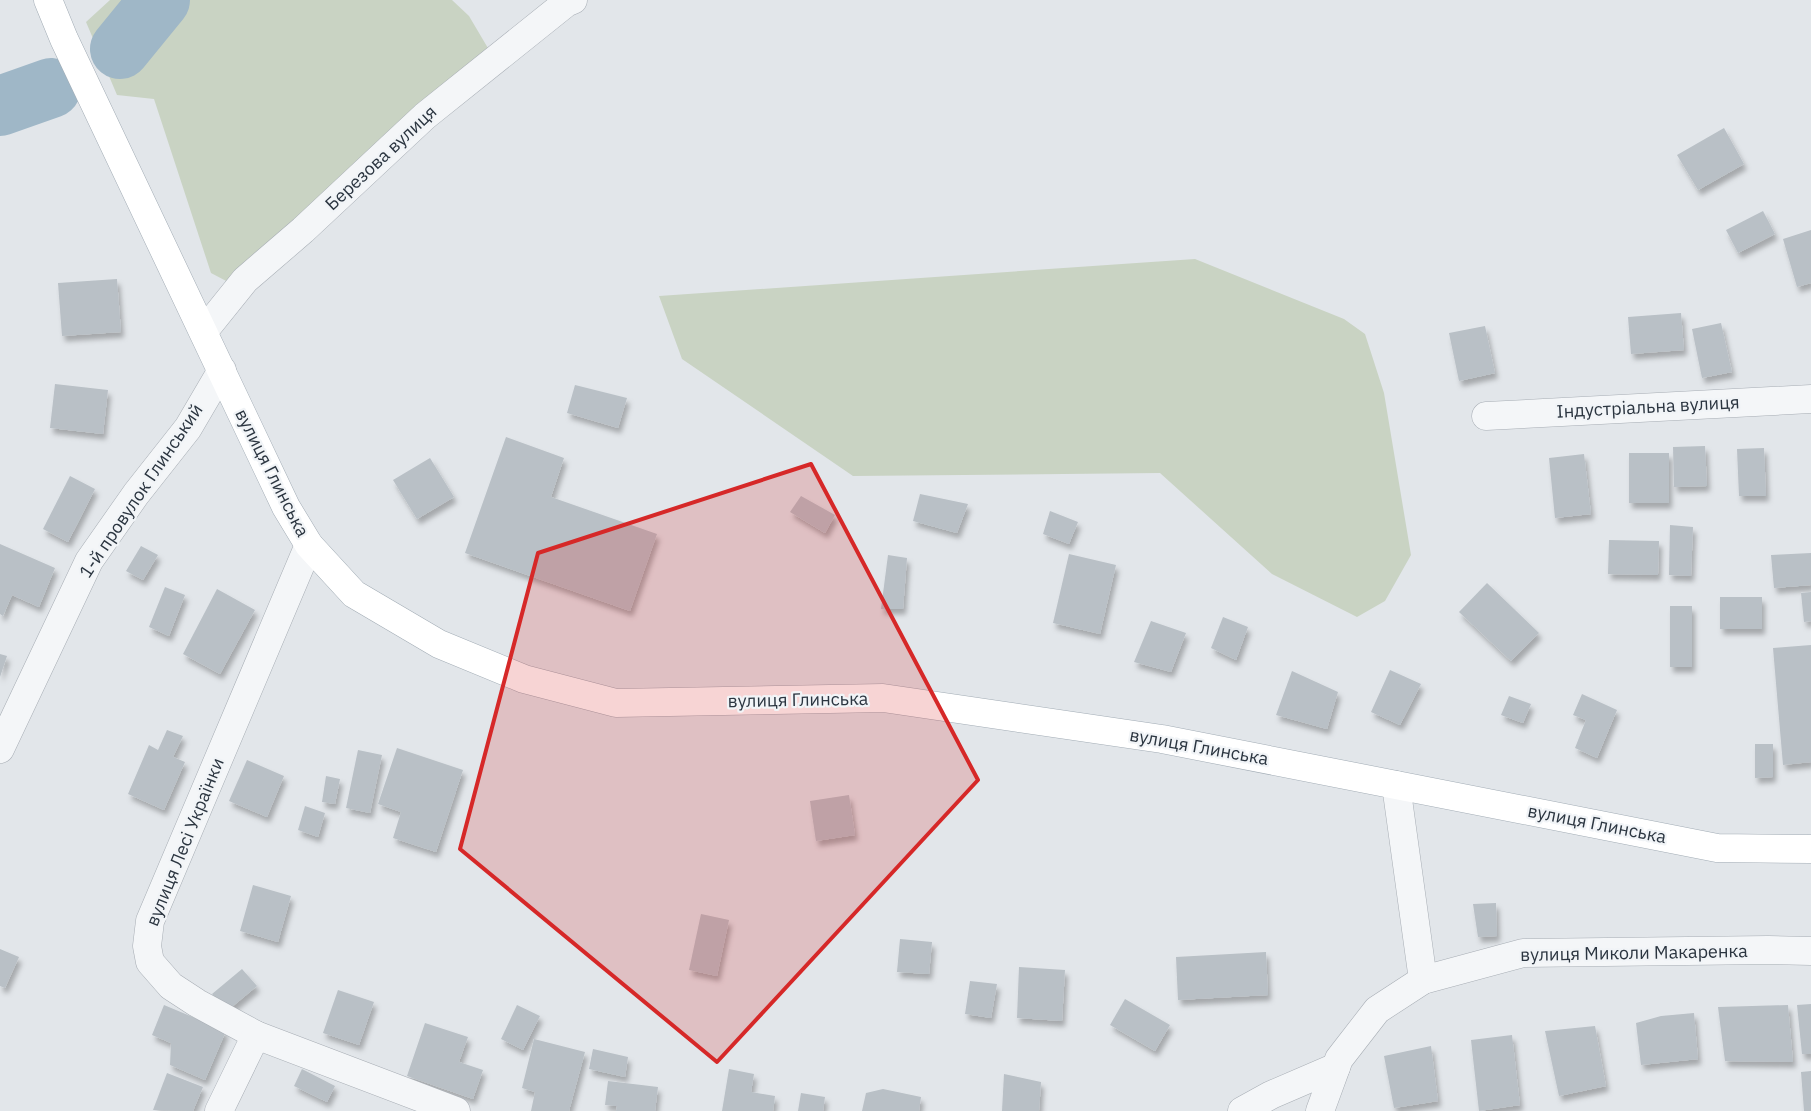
<svg xmlns="http://www.w3.org/2000/svg" width="1811" height="1111" font-family="'IBM Plex Sans',sans-serif">
	<style>
		.green { fill: #c9d3c3 }
		.lines { fill: none; stroke-linecap: round; stroke-linejoin: round }
		.river { stroke: #9fb7c7; stroke-width: 60 }
		.building { fill: #b9c0c6; filter: url(#shadow) }
		.minor-casing { stroke: #a7adb4; stroke-width: 29 }
		.major-casing { stroke: #a2acb5; stroke-width: 29 }
		.minor { stroke: #f4f6f8; stroke-width: 28 }
		.major { stroke: #fff; stroke-width: 28 }
		.marked { fill: #d62828; fill-opacity: 0.2; stroke: #d62828; stroke-width: 4; stroke-linejoin: round }
		.labels { text-anchor: middle; stroke-width: 4.5; stroke-linejoin: round; paint-order: stroke }
		.street-label { font-size: 18px; fill: #2b3540; stroke: #f1f4f7 }
	</style>
	<defs>
		<filter id="shadow"><feDropShadow dx="3" dy="5.5" stdDeviation="2.5" flood-color="#0004"/></filter>
	</defs>
	<rect width="100%" height="100%" fill="#e2e6ea"/>
	<!-- green -->
	<g class="green">
		<path d="M110,0h342l17,16 26,44 -265,223 -19,-10 -57,-174 -37,-4 -31,-73z"/>
		<path d="M1195,259l149,60 21,15 19,59 27,162 -26,46 -28,16 -85,-43 -112,-101 -307,3 -171,-117 -23,-63z"/>
	</g>
	<g class="lines">
		<!-- river -->
		<g class="river">
			<path d="M120,49l40,-49"/>
			<path d="M0,106l51,-18"/>
		</g>
	</g>
	<!-- building -->
	<g class="building">
		<path d="M1724,128l20,36 -46,26 -21,-35z"/>
		<path d="M1763,211l12,23 -37,19 -12,-23z"/>
		<path d="M1811,230v53l-14,4 -14,-48z"/>
		<path d="M117,279l4,53 -59,4 -4,-53z"/>
		<path d="M1681,313l3,37 -53,4 -3,-37z"/>
		<path d="M1721,323l11,49 -30,6 -10,-49z"/>
		<path d="M1485,326l10,47 -36,8 -10,-48z"/>
		<path d="M55,384l53,6 -5,44 -53,-6z"/>
		<path d="M575,385l52,13 -9,30 -51,-15z"/>
		<path d="M506,437l58,21 -13,39 106,37 -27,77 -165,-58z"/>
		<path d="M1705,446l2,40 -33,1 -1,-40z"/>
		<path d="M1764,448l2,48h-27l-2,-47z"/>
		<rect x="1629" y="453" width="40" height="50"/>
		<path d="M1584,454l7,60 -36,4 -6,-60z"/>
		<path d="M430,458l24,39 -37,22 -24,-39z"/>
		<path d="M70,476l25,13 -27,53 -25,-13z"/>
		<path d="M920,494l48,10 -11,29 -44,-12z"/>
		<path d="M801,496l34,19 -10,18 -35,-21z"/>
		<path d="M1050,511l28,11 -9,22 -26,-10z"/>
		<path d="M1670,525l23,2 -2,49 -22,-1z"/>
		<path d="M1609,540l50,1 -1,34 -50,-1z"/>
		<path d="M0,544l55,24 -16,39 -27,-12 -9,21 -3,-2z"/>
		<path d="M141,546l17,9 -15,25 -17,-9z"/>
		<path d="M1811,553v32l-37,3 -3,-33z"/>
		<path d="M1069,554l47,11 -16,69 -47,-11z"/>
		<path d="M888,555l19,3 -4,51h-22z"/>
		<path d="M1487,583l52,50 -28,28 -52,-49z"/>
		<path d="M165,587l20,8 -16,41 -20,-9z"/>
		<path d="M217,589l38,21 -35,64 -37,-20z"/>
		<path d="M1811,592v29l-7,1 -3,-29z"/>
		<rect x="1720" y="597" width="42" height="32"/>
		<rect x="1670" y="606" width="22" height="61"/>
		<path d="M1223,617l25,10 -12,33 -25,-12z"/>
		<path d="M1151,621l35,12 -15,39 -37,-10z"/>
		<path d="M1811,645v117l-28,3 -10,-117z"/>
		<path d="M0,654l7,2 -7,21z"/>
		<path d="M1390,670l31,14 -21,41 -29,-13z"/>
		<path d="M1292,671l46,21 -11,37 -51,-14z"/>
		<path d="M1582,694l35,16 -20,48 -22,-10 11,-28 -13,-5z"/>
		<path d="M1509,696l22,8 -8,19 -22,-8z"/>
		<path d="M167,730l16,6 -10,21 12,5 -21,48 -36,-16 21,-49 9,5z"/>
		<path d="M1755,744h18v33l-18,1z"/>
		<path d="M397,748l66,22 -27,82 -43,-14 8,-26 -23,-8z"/>
		<path d="M358,750l24,5 -12,58 -24,-5z"/>
		<path d="M247,760l37,16 -17,41 -38,-16z"/>
		<path d="M326,776l14,3 -5,25 -13,-2z"/>
		<path d="M849,795l6,40 -39,6 -6,-40z"/>
		<path d="M305,806l20,7 -7,24 -20,-7z"/>
		<path d="M253,885l38,11 -13,46 -38,-11z"/>
		<path d="M1496,903l1,33 -19,1 -5,-33z"/>
		<path d="M701,914l28,6 -12,56 -28,-6z"/>
		<path d="M900,939l32,3 -3,32 -32,-2z"/>
		<path d="M0,949l19,8 -14,31 -5,-2z"/>
		<path d="M1266,952l2,43 -90,5 -2,-43z"/>
		<path d="M1019,967l46,3 -3,51 -45,-3z"/>
		<path d="M242,969l15,17 -30,25 -15,-17z"/>
		<path d="M970,981l27,3 -6,34 -26,-4z"/>
		<path d="M338,990l36,12 -15,43 -36,-12z"/>
		<path d="M1125,999l45,26 -15,26 -45,-26z"/>
		<path d="M1811,1004v50h-9l-5,-49z"/>
		<path d="M164,1005l62,26 -21,49 -35,-15 1,-22 -19,-8z"/>
		<path d="M517,1005l23,11 -17,34 -22,-11z"/>
		<path d="M1788,1005l5,57 -68,-1 -7,-54z"/>
		<path d="M1694,1013l4,46 -57,6 -5,-42 25,-7z"/>
		<path d="M425,1023l43,14 -9,25 24,8 -10,29 -66,-23z"/>
		<path d="M1595,1026l11,60 -47,10 -14,-65z"/>
		<path d="M1512,1035l8,70 -41,6 -8,-71z"/>
		<path d="M534,1039l51,13 -16,59h-38l4,-19 -13,-4z"/>
		<path d="M1431,1046l7,55 -44,7 -10,-52z"/>
		<path d="M593,1049l35,8 -3,20 -36,-8z"/>
		<path d="M302,1069l33,17 -8,16 -33,-16z"/>
		<path d="M729,1069l25,5 -3,18 24,4 -2,15h-51z"/>
		<path d="M1811,1071v40h-7l-3,-39z"/>
		<path d="M167,1073l36,14 -10,24 -40,-1z"/>
		<path d="M1004,1074l37,8 -2,29h-37z"/>
		<path d="M608,1081l50,6 -3,24h-39l1,-5 -12,-1z"/>
		<path d="M883,1089l38,8 -2,14h-57l4,-18z"/>
		<path d="M801,1093l24,4 -2,14h-25z"/>
	</g>
	<g class="lines">
		<defs>
			<g id="minor">
				<path d="M204,331l41,-51 58,-50 122,-114 141,-113 7,-3"/>
				<path d="M1486,416l325,-17"/>
				<path d="M309,545l-159,376 -3,25 3,16 21,24 26,17 59,32 200,76"/>
				<path d="M0,749l89,-188 47,-67 52,-66 34,-58"/>
				<path d="M1396,785l27,195"/>
				<path d="M219,1111l37,-76"/>
				<path d="M1242,1111l29,-16 65,-28"/>
				<path d="M1320,1111l19,-52 38,-49 46,-30 100,-27 245,-3 43,1"/>
			</g>
			<path id="major" d="M48,0l16,39 222,468 23,38 45,49 85,50 85,35 92,24 267,-5 279,41 555,109 94,1"/>
		</defs>
		<!-- minor casing -->
		<use href="#minor" class="minor-casing"/>
		<!-- major casing -->
		<use href="#major" class="major-casing"/>
		<!-- minor -->
		<use href="#minor" class="minor"/>
		<!-- major -->
		<use href="#major" class="major"/>
	</g>
	<!-- marked area -->
	<path class="marked" d="M811,464l167,316 -261,282 -257,-213 78,-296z"/>
	<g class="labels">
		<!-- street labels -->
		<g class="street-label">
			<text transform="translate(381 158) rotate(-43)" y="6">Березова вулиця</text>
			<text transform="translate(1648 407) rotate(-3)" y="6">Індустріальна вулиця</text>
			<text transform="translate(272 473) rotate(63)" y="6">вулиця Глинська</text>
			<text transform="translate(141 491) rotate(-56)" y="6">1-й провулок Глинський</text>
			<text transform="translate(798 700) rotate(-1)" y="6">вулиця Глинська</text>
			<text transform="translate(1199 747) rotate(10)" y="6">вулиця Глинська</text>
			<text transform="translate(1597 824) rotate(11)" y="6">вулиця Глинська</text>
			<text transform="translate(185 842) rotate(-68)" y="6">вулиця Лесі Українки</text>
			<text transform="translate(1634 953) rotate(-1)" y="6">вулиця Миколи Макаренка</text>
		</g>
	</g>
</svg>
